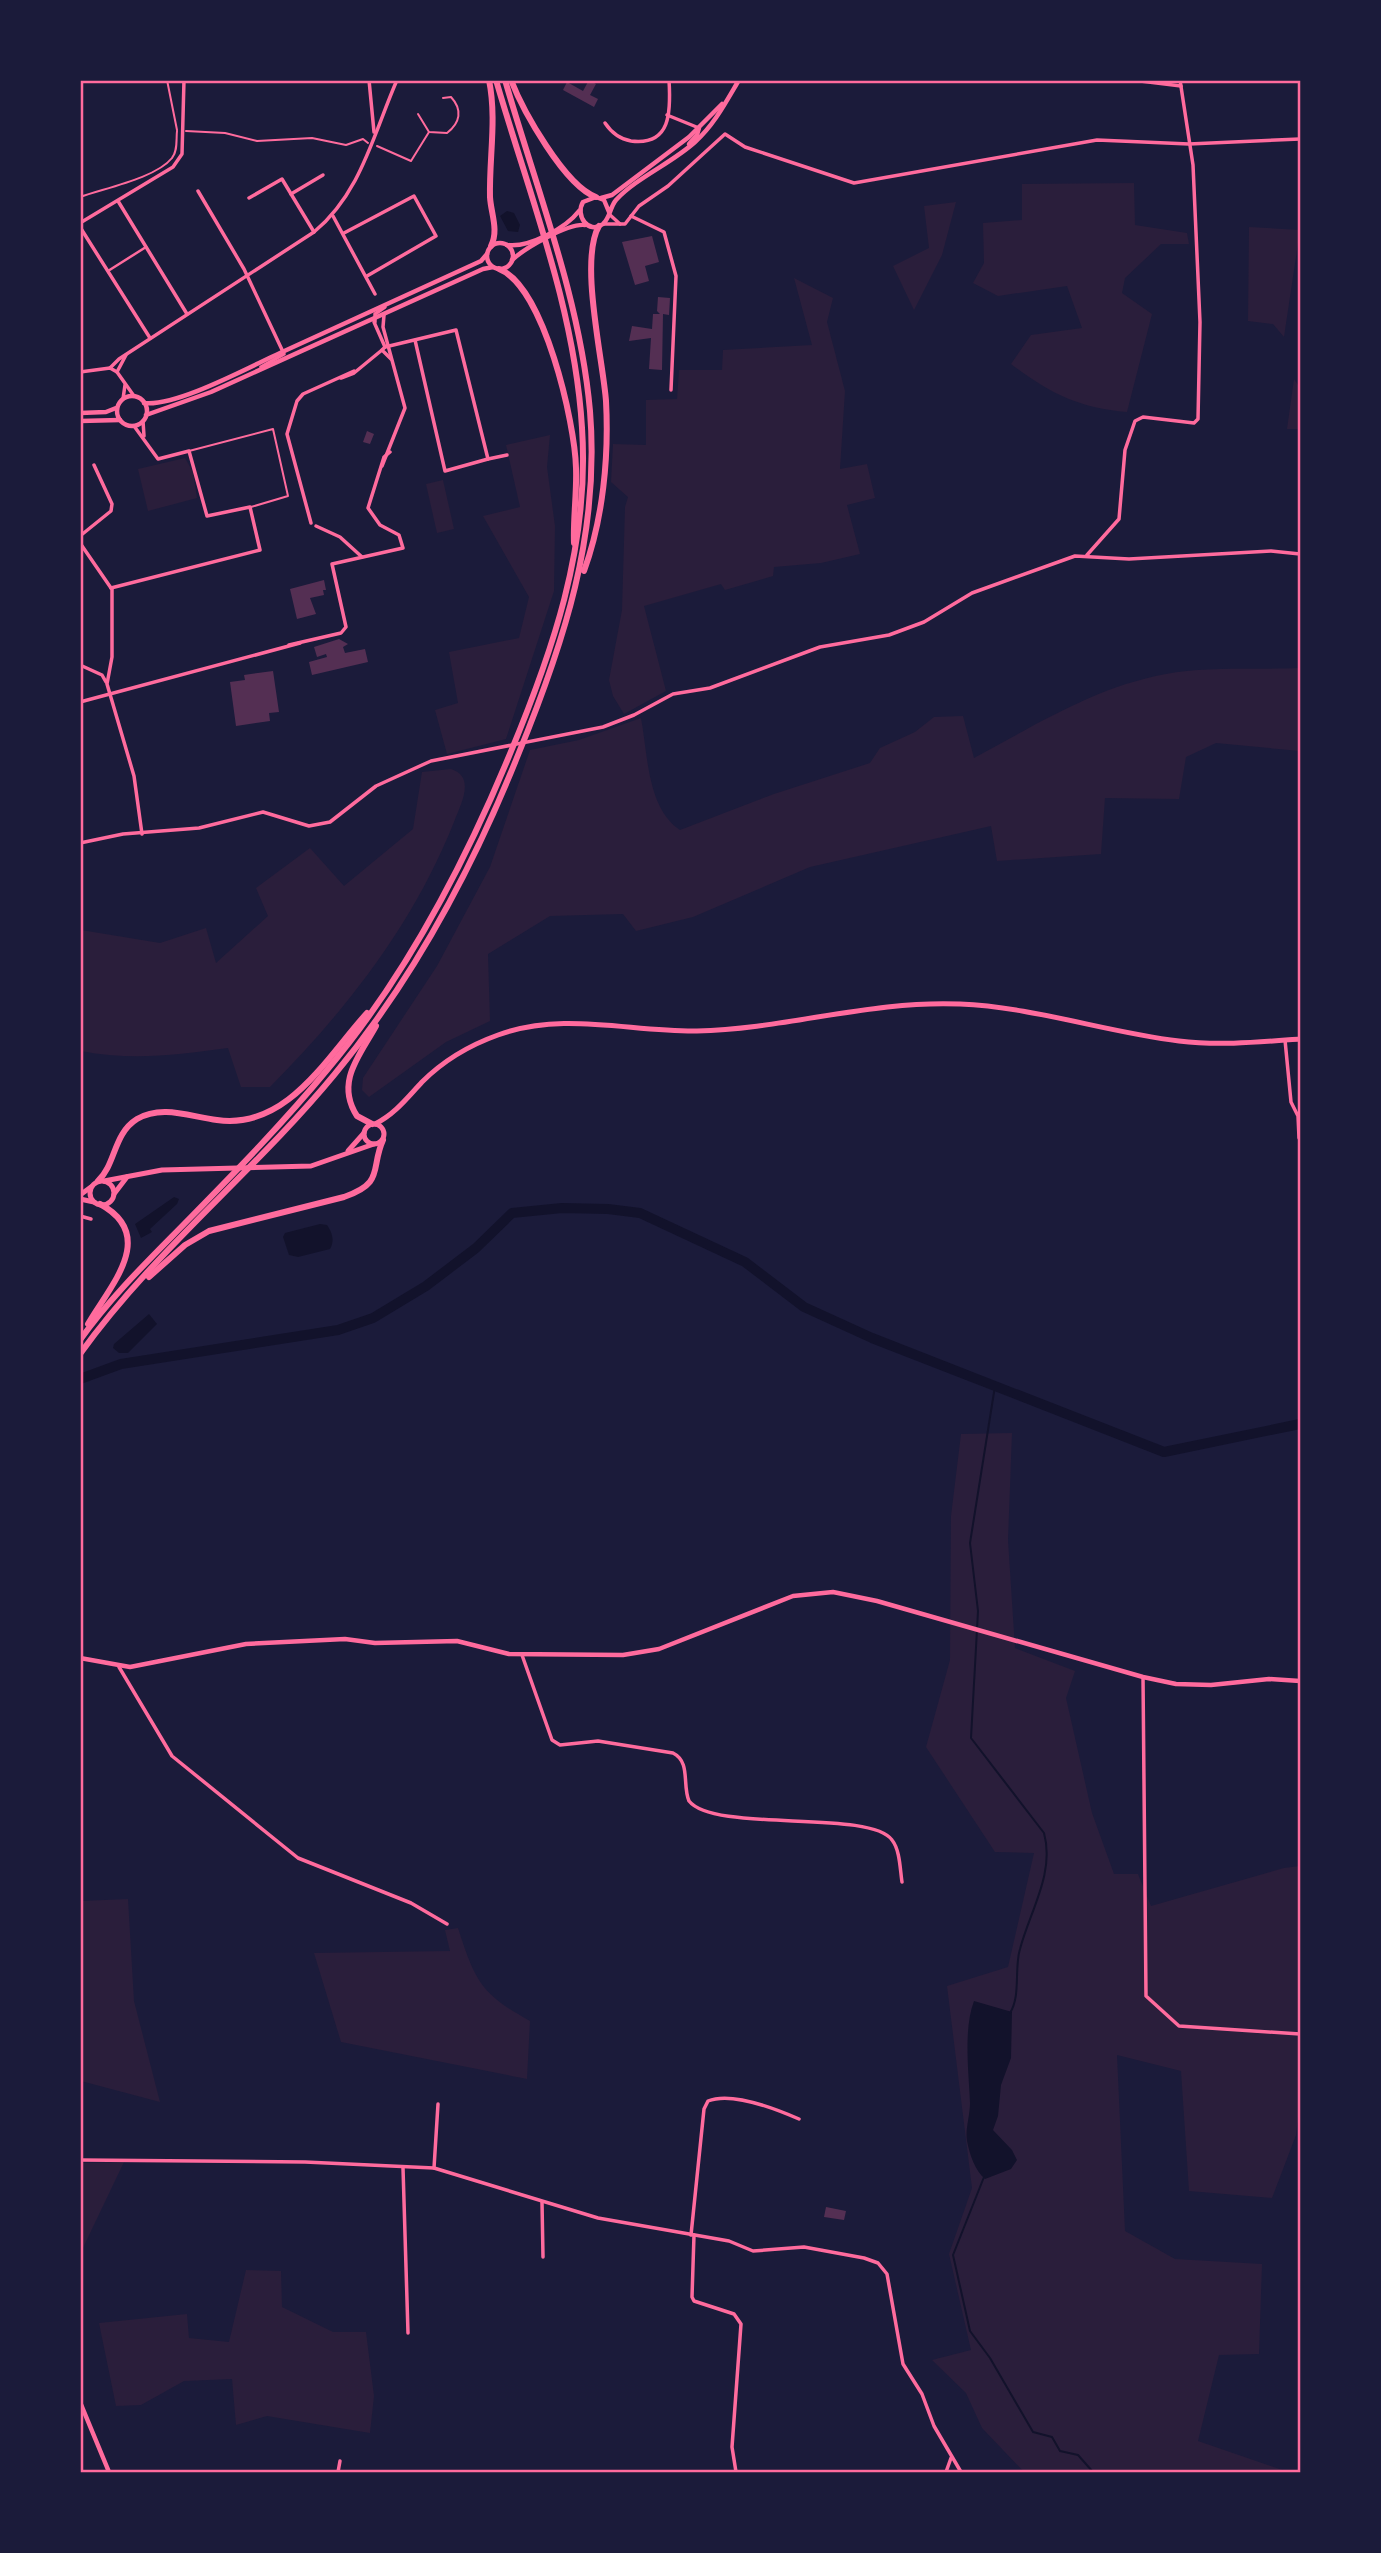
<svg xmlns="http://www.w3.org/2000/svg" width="1381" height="2553" font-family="Signika,sans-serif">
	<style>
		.green { fill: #2a1e3b }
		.water { fill: #12122b }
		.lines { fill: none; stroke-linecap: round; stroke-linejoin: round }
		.stream { stroke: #12122b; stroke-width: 2 }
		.river { stroke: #12122b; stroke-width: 10 }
		.building { fill: #542f53 }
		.path { stroke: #ff6b9d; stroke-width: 2 }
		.service { stroke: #ff6b9d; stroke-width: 2 }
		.pedestrian { stroke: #ff6b9d; stroke-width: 2.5 }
		.minor { stroke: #ff6b9d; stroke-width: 3.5 }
		.tertiary { stroke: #ff6b9d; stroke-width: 4.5 }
		.secondary { stroke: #ff6b9d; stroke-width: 4.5 }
		.primary { stroke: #ff6b9d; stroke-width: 5 }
		.motorway { stroke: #ff6b9d; stroke-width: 6 }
		.neatline { fill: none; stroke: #ff6b9d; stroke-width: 2.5 }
	</style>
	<rect width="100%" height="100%" fill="#1b1b3a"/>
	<!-- green -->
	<g class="green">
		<path d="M1134,183l1,42 52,8 2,11h-28l-36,34 -3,15 30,21 -25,98c-48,-4 -78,-19 -116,-48l20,-29 51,-7 -15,-42 -69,10 -25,-13 11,-20 -1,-40 39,-3v-36z"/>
		<path d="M956,202l-14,53 -28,55 -21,-44 36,-18 -5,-42z"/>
		<path d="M1249,227l51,3 -16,107 -11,-13 -25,-3z"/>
		<path d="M794,278l39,20 -6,24 18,69 -5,78 27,-5 8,34 -28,7 13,49 -39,9 -47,4 -1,9 -48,14 -4,-6 -77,22 22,85 -42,23 -11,-18 -4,-16 13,-70 3,-103 3,-10 -17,-15 2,-38 33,1v-45l31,-1 2,-29h43l1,-20 89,-5z"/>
		<path d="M1294,379l6,9v41h-13z"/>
		<path d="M550,435l-3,32 8,59 -1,65 -48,148 -59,15 -12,-44 23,-7 -9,-51 70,-14 10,-41 -46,-81 37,-9 -14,-62z"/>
		<path d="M185,458l8,14 4,26 -49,13 -10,-42z"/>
		<path d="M443,480l11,49 -17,4 -11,-49z"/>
		<path d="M1300,668v83l-84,-8 -30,14 -7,42 -74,-1 -4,56 -104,7 -6,-35 -181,41 -117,50 -57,14 -13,-17 -73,2 -62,38 2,67 -44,21 -77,55 -7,-7 1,-12 74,-112 53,-99 40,-117 49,-10 62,-22c7,37 6,90 39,112l94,-36 96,-31 10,-15 35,-16 19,-15 29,-1 11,42c62,-33 121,-71 192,-84 39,-8 93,-4 134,-6z"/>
		<path d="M451,769c25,8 10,35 3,53 -41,103 -107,187 -184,265h-29l-13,-39c-51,7 -97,13 -147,3v-121l79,13 46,-15 10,35 52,-47 -12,-28 54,-40 34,38 69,-57 9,-57z"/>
		<path d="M1012,1433l-4,107 7,108 60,23 -9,27 26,115 22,61h24l13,32 133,-38 16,-2v233l-4,36 -24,63 -83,-7 -8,-120 -64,-16 8,176 50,28 87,5 -3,90 -40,1 -21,86 90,31h-264l-42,-44 -16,-35 -34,-33 39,-10 -22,-96 23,-66 -25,-202 61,-19 26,-114 -39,-1 -69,-105 24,-87 1,-144 10,-82z"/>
		<path d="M128,1899l6,102 26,101 -79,-21v-180z"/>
		<path d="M458,1928c17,53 23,66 72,93l-3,58 -186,-37 -27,-89 136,-2 -5,-21z"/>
		<path d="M124,2162l-43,90v-89z"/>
		<path d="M246,2270l35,1 1,36 51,25h33l8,64 -4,37 -103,-17 -31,9 -4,-46 -48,2 -43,24 -25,1 -17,-83 88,-9 2,24 40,4z"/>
	</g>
	<!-- water -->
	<g class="water">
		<path d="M507,211l7,2 6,12 -2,7 -10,-1 -8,-15z"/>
		<path d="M174,1197l5,2 -2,5 -27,25 2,3 -11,6 -6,-14z"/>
		<path d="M320,1224l7,1c5,7 8,16 3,24l-32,8 -9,-2 -6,-18 2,-4z"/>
		<path d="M149,1314l8,10 -29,29h-9l-6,-5 1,-4z"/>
		<path d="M974,2001l38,11 -1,46 -10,27 -3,31 -5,14 19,20 5,10 -6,9 -26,10c-10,-9 -15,-23 -18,-38 -2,-12 3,-25 3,-38 -1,-30 -7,-73 4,-102z"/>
	</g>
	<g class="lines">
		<!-- stream -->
		<g class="stream">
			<path d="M995,1386l-25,157 8,68 -7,127 73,95c11,40 -14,78 -24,116 -6,19 1,47 -10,64"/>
			<path d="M984,2177l-31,78 17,76 20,27 43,74 19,5 8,14 18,4 15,17"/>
		</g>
		<!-- river -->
		<path class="river" d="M80,1379l41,-15 217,-34 35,-12 53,-32 50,-38 36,-35 50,-5 46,1 32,4 105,49 59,45 68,31 292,114 136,-28"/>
	</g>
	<!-- building -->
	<g class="building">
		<path d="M589,80l7,4 -6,11 8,4 -4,8 -31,-17 4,-8 16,9z"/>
		<path d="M652,236l7,26 -14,4 4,15 -14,4 -13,-43z"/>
		<path d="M658,297l12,1 -1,17 -6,-1 -1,56 -13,-1 2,-31 -22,3 3,-15 20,3 1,-15h7l-3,-3z"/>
		<path d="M367,431l7,3 -4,10 -7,-2z"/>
		<path d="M324,580l2,10h-3l1,5 -14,3 6,16 -19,5 -7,-30z"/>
		<path d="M339,639l9,5 -5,3 2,6 20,-4 3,13 -56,13 -3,-13 18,-5 -1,-3 -9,3 -3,-10z"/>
		<path d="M273,671l6,41 -10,1 1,8 -34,5 -6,-44 15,-2 -1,-5z"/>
		<path d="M826,2207l20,4 -2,9 -20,-3z"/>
	</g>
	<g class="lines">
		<!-- path -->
		<g class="path">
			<path d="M167,80l10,50"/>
			<path d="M418,114l11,18 18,1c13,-10 16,-23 4,-36l-8,1"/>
			<path d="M186,131l39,2 32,8 55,-3 34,7 17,-6 5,4"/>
			<path d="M377,146l34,15 18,-29"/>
			<path d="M80,197c25,-9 76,-19 92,-39 6,-7 4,-19 5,-27"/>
		</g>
		<!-- service -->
		<path class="service" d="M189,451l84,-22 15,67 -37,11"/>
		<!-- pedestrian -->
		<path class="pedestrian" d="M108,271l38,-24"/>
		<!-- minor -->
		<g class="minor">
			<path d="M280,80h19"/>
			<path d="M369,80l5,52"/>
			<path d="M1132,80l49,6"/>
			<path d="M667,115l32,13"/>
			<path d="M605,123c6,9 15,16 26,18 40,5 40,-29 38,-61"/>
			<path d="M198,191l46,78 40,85 -23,13"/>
			<path d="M291,194l32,-19"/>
			<path d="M249,198l33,-19 32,53"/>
			<path d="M118,201l69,113"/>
			<path d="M609,214l11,10"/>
			<path d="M333,216l42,78"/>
			<path d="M631,216l33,16 12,44 -5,114"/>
			<path d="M80,223l93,-56 9,-13 2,-74"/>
			<path d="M604,224h21l14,-18 29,-20 57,-52 20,13 109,36 243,-43 92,4 111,-5"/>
			<path d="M80,227l70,111"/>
			<path d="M344,233l70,-37 22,40 -69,40"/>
			<path d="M374,322l11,25 -3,3 9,9"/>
			<path d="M375,322v-8l10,-7"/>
			<path d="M385,347l71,-17 32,129 -43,12 -30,-131"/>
			<path d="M110,368l9,-9 195,-127c47,-39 59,-97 83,-152"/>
			<path d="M80,372l30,-4 7,4"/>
			<path d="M117,372l17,24"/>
			<path d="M117,372l9,-17"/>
			<path d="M341,378l13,-5 28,-23"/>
			<path d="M123,399l2,-14"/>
			<path d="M143,421l1,15"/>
			<path d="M488,459l19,-4"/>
			<path d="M382,466l23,-58 -22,-81 1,-12"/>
			<path d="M311,523l-24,-89 10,-33 6,-7 51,-23"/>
			<path d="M316,526l24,11 22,20"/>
			<path d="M80,536l31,-25 1,-7 -18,-39"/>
			<path d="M80,543l31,45"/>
			<path d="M1087,555l32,-36 6,-69 10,-29 8,-4 51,6 4,-4 2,-97 -7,-157 -13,-85"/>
			<path d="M111,588l149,-38 -10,-43 -43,9 -18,-65 -31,8 -24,-33"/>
			<path d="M112,589v68l-5,27 27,92 8,58"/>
			<path d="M289,645l52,-12 5,-6 -14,-63 71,-16 -4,-13 -19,-10 -12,-17 16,-51 6,-5"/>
			<path d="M80,665l22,10 4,7"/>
			<path d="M80,702l220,-59"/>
			<path d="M80,843l43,-9 76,-6 64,-16 46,14 21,-4 46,-36 55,-25 172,-34 31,-12 39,-21 37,-6 110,-41 69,-12 35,-13 48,-29 103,-37 54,3 142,-8 29,3"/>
			<path d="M1285,1040l6,62 7,14 1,22"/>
			<path d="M80,1216l11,3"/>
			<path d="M522,1655l30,85 8,5 38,-4 75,12c18,9 9,32 16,48 25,32 181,8 203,39 8,10 8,29 10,42"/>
			<path d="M119,1667l53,89 126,102 113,45 36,21"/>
			<path d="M1143,1677l3,319 33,30 121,8"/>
			<path d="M80,2160l225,2 129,6 164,50 131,23 24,10 51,-4 60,11 14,5 9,11 16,90 19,30 12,32 27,46"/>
			<path d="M403,2168l5,165"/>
			<path d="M434,2168l4,-64"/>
			<path d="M542,2202l1,55"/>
			<path d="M691,2235l13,-126 4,-8c24,-10 68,8 91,18"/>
			<path d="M694,2235l-2,62 2,4 40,13 7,10 -9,123 4,25"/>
			<path d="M338,2472l2,-11"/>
			<path d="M946,2472l5,-14"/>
		</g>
		<!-- tertiary -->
		<g class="tertiary">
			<path d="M80,1658l50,9 116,-23 99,-5 30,4 82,-2 52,13 114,1 36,-6 134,-53 40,-4 44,9 266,76 33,7 35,1 58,-6 31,2"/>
			<path d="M80,2402l29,70"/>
		</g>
		<!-- secondary -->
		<g class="secondary">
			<path d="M689,144l8,-9 2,-7"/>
			<path d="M601,198l11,-3 77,-58 33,-33"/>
			<path d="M609,212l-5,-12 -8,-3 -13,5c-8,13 5,33 20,22 7,-6 7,-17 13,-24 20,-22 56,-37 79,-58 19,-17 31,-40 44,-62"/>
			<circle cx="500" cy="256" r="13"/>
			<path d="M507,245c22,3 59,-17 72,-34"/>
			<path d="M512,260c13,-12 56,-37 73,-35"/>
			<circle cx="132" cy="411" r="15"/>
			<path d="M144,403c32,4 105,-36 136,-50 67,-31 134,-61 201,-92l6,-7"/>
			<path d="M80,413l26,-1 10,-4"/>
			<path d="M146,415l65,-23 272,-123 10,-2"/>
			<path d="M80,421l40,-1"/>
		</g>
		<!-- primary -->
		<g class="primary">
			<path d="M375,1124c20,-10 32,-26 47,-42 21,-21 48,-37 76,-47 65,-24 132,-3 199,-4 89,-2 174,-31 263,-27 74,3 145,28 219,37 40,5 81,1 121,-2"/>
			<circle cx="374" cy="1134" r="10"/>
			<path d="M348,1151l16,-18"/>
			<path d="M104,1181l58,-11 149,-4 63,-22"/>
			<circle cx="102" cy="1193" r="12"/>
			<path d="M114,1194l13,-17"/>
			<path d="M80,1195l11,-8"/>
			<path d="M80,1199l14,3"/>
		</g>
		<!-- motorway -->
		<g class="motorway">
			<path d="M489,80c8,39 0,78 1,117 1,17 9,33 1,49"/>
			<path d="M511,80c12,31 54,106 85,117"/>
			<path d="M499,269c45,17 76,154 77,199 1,25 -3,50 -2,75"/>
			<path d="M584,571c19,-52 25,-114 22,-170 -3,-41 -27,-141 -7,-175"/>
			<path d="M372,1124l-15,-8c-22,-34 3,-61 19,-90"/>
			<path d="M98,1181c18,-17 15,-47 39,-62 25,-15 54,-2 80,1 70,10 109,-62 150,-107"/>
			<path d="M149,1277l36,-32 24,-14 135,-34c41,-14 26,-28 39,-57"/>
			<path d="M88,1324c21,-37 71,-88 12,-120"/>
			<path d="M80,1340c32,-45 72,-83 111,-123 47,-48 93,-95 136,-147 77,-91 134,-199 180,-309 45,-107 83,-215 75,-333 -7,-119 -53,-234 -86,-348"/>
			<path d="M80,1354c73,-102 174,-182 254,-279 79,-95 138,-205 184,-320 46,-112 82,-221 72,-344 -10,-113 -54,-223 -85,-331"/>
		</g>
	</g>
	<!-- border -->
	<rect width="1381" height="2553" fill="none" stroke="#1b1b3a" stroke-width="164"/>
	<rect x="82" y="82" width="1217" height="2389" class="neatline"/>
</svg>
